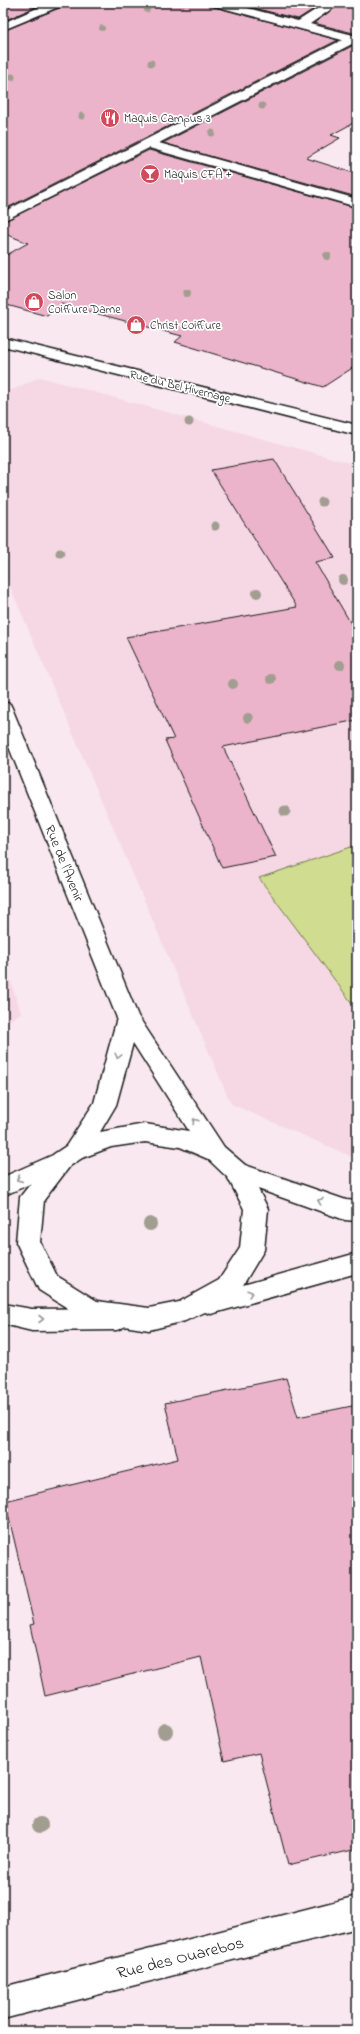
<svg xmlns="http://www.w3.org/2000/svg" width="360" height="2034" font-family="'Indie Flower',sans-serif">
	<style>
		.built { fill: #f5d8e4 }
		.green { fill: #d0dc8f; stroke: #767c56 }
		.building { fill: #ecb4ca; stroke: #1c1c1c }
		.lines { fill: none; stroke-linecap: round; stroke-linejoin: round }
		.minor-casing { stroke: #1c1c1c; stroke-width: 3 }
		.tertiary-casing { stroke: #1c1c1c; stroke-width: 3 }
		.minor { fill: #fff; fill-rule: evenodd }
		.tertiary { fill: #fff; fill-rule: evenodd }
		.tree { fill: #a29d91 }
		.oneway { stroke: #999 }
		.labels { text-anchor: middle; stroke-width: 3.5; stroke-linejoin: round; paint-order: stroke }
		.far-poi-label { font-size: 12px; fill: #1c1c1c; stroke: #fff; text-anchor: start }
		.far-street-label { font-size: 12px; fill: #1c1c1c; stroke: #fff }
		.street-label { font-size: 14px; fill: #1c1c1c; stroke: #fff }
		.near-street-label { font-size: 17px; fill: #1c1c1c; stroke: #fff }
	</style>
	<rect width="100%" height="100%" fill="#f9e8ef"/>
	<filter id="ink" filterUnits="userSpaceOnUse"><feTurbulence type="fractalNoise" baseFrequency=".025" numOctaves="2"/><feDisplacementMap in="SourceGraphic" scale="8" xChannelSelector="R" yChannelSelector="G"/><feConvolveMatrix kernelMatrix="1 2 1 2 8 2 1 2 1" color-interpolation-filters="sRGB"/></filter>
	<g filter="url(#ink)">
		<!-- built -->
		<g class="built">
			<path d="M40,377l317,88v694l-126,-55 -228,-534v-176z"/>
			<path d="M3,958l18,55 -18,11z"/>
		</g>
		<!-- green -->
		<path class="green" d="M357,845v165l-98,-132z"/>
		<!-- building -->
		<g class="building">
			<path d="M3,3h42l-42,18z"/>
			<path d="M66,3h142l3,3 127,34 -335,170v-179l61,-25z"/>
			<path d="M234,3h89l-25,16z"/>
			<path d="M341,3h16v31l-43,-11z"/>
			<path d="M354,45h3v76l-26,14 9,3 -34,20 51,16v23l-194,-54z"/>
			<path d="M149,150l208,58v157l-34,22 -148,-45 7,-6 -121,-32 -14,12 -44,-12v-47l25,-14 -25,-10v-11z"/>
			<path d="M274,459l61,99 -20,4 42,72v86l-134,27 53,110 -54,11 -57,-128 9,-1 -48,-102 171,-30 -86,-137z"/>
			<path d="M286,1378l12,39 59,-12v444l-69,16 -29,-112 -35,8 -23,-104 -156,39 -15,-71 4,-1 -29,-123 173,-42 -13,-56z"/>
		</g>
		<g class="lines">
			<defs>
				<g id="minor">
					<path d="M49,3h16l-2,2 -60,25v-7z"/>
					<path d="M209,3h19l70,18 28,-18h14l-30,21 47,12v8l-3,-1 -195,100 198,56v8l-208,-59 -146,73v-9l339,-172 -131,-35z"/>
					<path d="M3,338l354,87v10l-354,-89z"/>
					<path d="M62,1151l8,3 4,6 -4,6 -67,30v-19z"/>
					<path d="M3,1304l29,5 85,-1 9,4 4,7 -4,7 -9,4 -85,1 -29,-7z"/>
					<path d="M357,1896v32l-354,91v-32z"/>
				</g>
				<path id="tertiary" d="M3,702l7,2 2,4 126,308 86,131 21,18 101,35 11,1v20l-12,-1 -87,-31 10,20 -4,41 -21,35 114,-32v20l-146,41 -6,-2 -20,9 -36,9 -57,-9 -9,-3 -44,-28 -23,-48 4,-45 34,-43 12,-8 28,-43 23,-85 -114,-286zM133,1043l56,88 -44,-7 -45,8 16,-27zM145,1142l35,5 28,12 20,19 16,31 -4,39 -21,32 -40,22 -30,6 -52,-7 -40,-25 -17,-34 4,-42 26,-34 12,-8 29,-11z"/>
			</defs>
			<!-- minor casing -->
			<use href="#minor" class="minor-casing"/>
			<!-- tertiary casing -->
			<use href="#tertiary" class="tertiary-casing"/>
			<!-- minor -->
			<use href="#minor" class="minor"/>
			<!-- tertiary -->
			<use href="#tertiary" class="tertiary"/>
		</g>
		<!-- trees -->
		<g class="tree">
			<circle cx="147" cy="10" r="3"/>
			<circle cx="102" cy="28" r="3"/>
			<circle cx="151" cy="63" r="3.5"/>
			<circle cx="12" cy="77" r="3.5"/>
			<circle cx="262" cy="106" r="3.5"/>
			<circle cx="82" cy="116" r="3.5"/>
			<circle cx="212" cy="133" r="3.5"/>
			<circle cx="327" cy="256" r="4"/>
			<circle cx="187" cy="293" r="4"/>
			<circle cx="189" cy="422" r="4.5"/>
			<circle cx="322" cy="502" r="4.5"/>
			<circle cx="215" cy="526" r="4.5"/>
			<circle cx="60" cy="553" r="4.5"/>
			<circle cx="343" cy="580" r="5"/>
			<circle cx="257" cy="593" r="5"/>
			<circle cx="340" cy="665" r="5"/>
			<circle cx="271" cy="679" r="5"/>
			<circle cx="233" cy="684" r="5"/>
			<circle cx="248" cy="718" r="5"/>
			<circle cx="285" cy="811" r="5.5"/>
			<circle cx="150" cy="1224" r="7"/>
			<circle cx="165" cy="1731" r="8"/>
			<circle cx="40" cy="1825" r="8"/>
		</g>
		<!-- one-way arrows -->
		<defs><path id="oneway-chevron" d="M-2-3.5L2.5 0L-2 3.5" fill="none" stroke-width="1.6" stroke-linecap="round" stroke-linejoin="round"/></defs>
		<g class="oneway">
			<use href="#oneway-chevron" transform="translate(118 1056) rotate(104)"/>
			<use href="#oneway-chevron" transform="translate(195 1121) rotate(-123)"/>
			<use href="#oneway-chevron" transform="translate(19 1179) rotate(156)"/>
			<use href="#oneway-chevron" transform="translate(320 1201) rotate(-160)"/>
			<use href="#oneway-chevron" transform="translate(250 1293) rotate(-16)"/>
			<use href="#oneway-chevron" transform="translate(41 1319)"/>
		</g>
	</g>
	<!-- icons -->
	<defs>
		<symbol id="restaurant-disc" viewBox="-11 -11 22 22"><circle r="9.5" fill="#d1495b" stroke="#fff"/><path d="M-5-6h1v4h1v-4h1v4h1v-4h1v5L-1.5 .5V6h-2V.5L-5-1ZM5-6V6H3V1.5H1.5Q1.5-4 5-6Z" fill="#fff"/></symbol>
		<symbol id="bar-disc" viewBox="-11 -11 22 22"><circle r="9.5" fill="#d1495b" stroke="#fff"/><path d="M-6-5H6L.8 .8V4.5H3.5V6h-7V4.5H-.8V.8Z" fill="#fff"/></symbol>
		<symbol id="shop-disc" viewBox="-11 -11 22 22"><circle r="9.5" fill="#d1495b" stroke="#fff"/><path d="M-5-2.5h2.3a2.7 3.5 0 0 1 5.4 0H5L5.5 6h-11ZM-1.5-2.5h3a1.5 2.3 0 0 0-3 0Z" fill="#fff"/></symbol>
	</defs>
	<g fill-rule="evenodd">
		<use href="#restaurant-disc" x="99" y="107" width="22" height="22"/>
		<use href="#bar-disc" x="139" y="163" width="22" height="22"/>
		<use href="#shop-disc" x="23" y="291" width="22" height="22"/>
		<use href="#shop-disc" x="125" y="314" width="22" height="22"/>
	</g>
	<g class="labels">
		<!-- far-poi labels -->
		<g class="far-poi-label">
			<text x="124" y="122">Maquis Campus 3</text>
			<text x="164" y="178">Maquis CFA +</text>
			<text x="48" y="299">Salon<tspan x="48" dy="14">Coiffure Dame</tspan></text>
			<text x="150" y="329">Christ Coiffure</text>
		</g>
		<!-- far-street labels -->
		<g class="far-street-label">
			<text transform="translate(180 386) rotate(14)" y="4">Rue du Bel Hivernage</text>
		</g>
		<!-- street labels -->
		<g class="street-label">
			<text transform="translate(65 863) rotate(68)" y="5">Rue de l'Avenir</text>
		</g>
		<!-- near-street labels -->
		<g class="near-street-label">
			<text transform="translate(180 1957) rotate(-14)" y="6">Rue des Ouarebos</text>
		</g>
	</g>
	<!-- margin -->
	<rect width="360" height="2034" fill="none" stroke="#fff" stroke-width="16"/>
	<rect x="8" y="8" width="344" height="2018" fill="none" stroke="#1c1c1c" stroke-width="1.5" filter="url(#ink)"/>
</svg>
